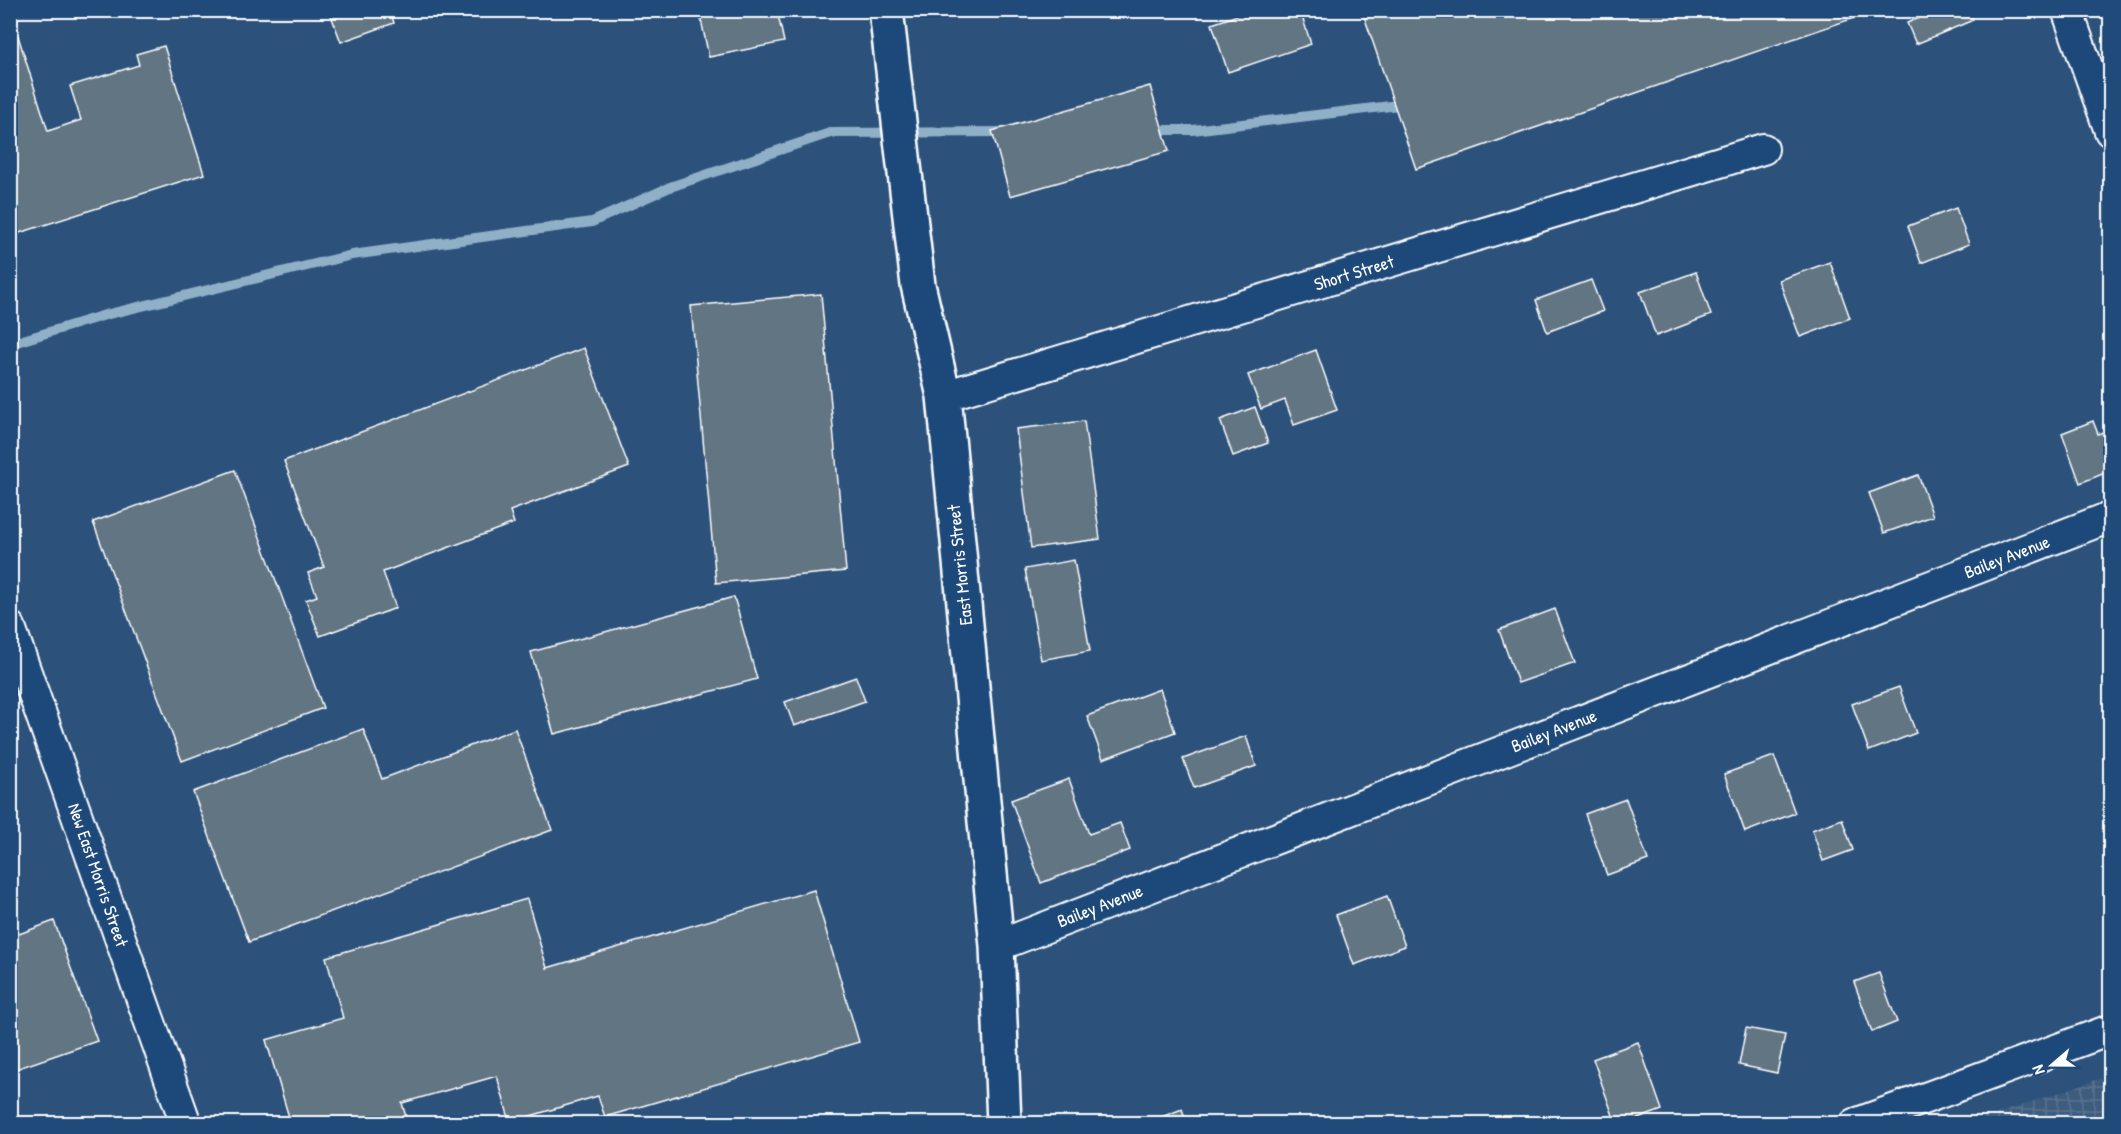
<svg xmlns="http://www.w3.org/2000/svg" width="2121" height="1134" font-family="'Patrick Hand',sans-serif">
	<style>
		.industrial { fill: url(#industrial-grid) }
		.lines { fill: none; stroke-linecap: round; stroke-linejoin: round }
		.stream { stroke: #90b0c8; stroke-width: 10 }
		.building { fill: #627482; stroke: #fff; stroke-width: 1.5 }
		.street-casing { stroke: #fff; stroke-width: 34 }
		.secondary-casing { stroke: #fff; stroke-width: 38 }
		.street { stroke: #1f4a7a; stroke-width: 30 }
		.secondary { stroke: #1f4a7a; stroke-width: 33 }
		.labels { text-anchor: middle; stroke-width: 4.5; stroke-linejoin: round; paint-order: stroke }
		.street-label { font-size: 18px; fill: #fff; stroke: #1f4a7a }
	</style>
	<defs>
		<pattern id="industrial-grid" width="8" height="8" patternUnits="userSpaceOnUse" patternTransform="scale(1.5)"><rect width="8" height="8" fill="#3c5c7e"/><path d="M0 4h8M4 0v8" fill="none" stroke="#597491"/></pattern>
	</defs>
	<rect width="100%" height="100%" fill="#2c527c"/>
	<filter id="ink" filterUnits="userSpaceOnUse"><feTurbulence type="fractalNoise" baseFrequency=".0167" numOctaves="2"/><feDisplacementMap in="SourceGraphic" scale="12" xChannelSelector="R" yChannelSelector="G"/><feConvolveMatrix kernelMatrix="1 2 1 2 8 2 1 2 1" color-interpolation-filters="sRGB"/></filter>
	<g filter="url(#ink)">
		<!-- industrial -->
		<path class="industrial" d="M2110,1075v48h-139z"/>
		<g class="lines">
			<!-- stream -->
			<g class="stream">
				<path d="M1151,130h42l214,-26"/>
				<path d="M10,344l95,-29 247,-60 240,-33 78,-35 160,-54 176,-1"/>
			</g>
		</g>
		<!-- building -->
		<g class="building">
			<path d="M329,10h61l4,13 -53,19z"/>
			<path d="M699,10h78l7,32 -75,15z"/>
			<path d="M1252,10h48l11,34 -83,28 -16,-48z"/>
			<path d="M1362,10h515l-461,159z"/>
			<path d="M1938,10h32l3,10 -57,24 -9,-21z"/>
			<path d="M18,36l30,95 33,-11 -11,-34 69,-21 -3,-11 28,-8 40,128 -194,62v-198z"/>
			<path d="M1150,86l19,65 -159,45 -18,-65z"/>
			<path d="M1956,208l13,36 -48,19 -13,-37z"/>
			<path d="M1830,262l20,56 -50,19 -21,-57z"/>
			<path d="M1696,272l15,43 -55,21 -16,-44z"/>
			<path d="M1591,280l12,31 -56,21 -11,-32z"/>
			<path d="M821,294l25,277 -130,12 -25,-277z"/>
			<path d="M584,348l45,119 -119,44 4,12 -131,49 13,36 -76,28 -14,-36 11,-4 -9,-23 16,-6 -40,-106z"/>
			<path d="M1316,350l21,60 -43,15 -9,-25 -24,9 -13,-34z"/>
			<path d="M1255,407l13,36 -35,13 -13,-36z"/>
			<path d="M1084,421l16,118 -69,9 -15,-119z"/>
			<path d="M2093,421l5,13 12,-5v42l-30,12 -18,-50z"/>
			<path d="M235,470l88,238 -141,53 -89,-239z"/>
			<path d="M1918,475l15,41 -49,17 -15,-40z"/>
			<path d="M1074,560l16,91 -49,9 -16,-91z"/>
			<path d="M734,597l23,82 -203,55 -23,-82z"/>
			<path d="M1555,609l20,54 -57,20 -19,-53z"/>
			<path d="M856,677l9,24 -71,25 -9,-24z"/>
			<path d="M1899,687l17,46 -47,18 -17,-47z"/>
			<path d="M1160,689l15,43 -72,27 -16,-43z"/>
			<path d="M363,729l19,50 133,-50 37,101 -303,112 -56,-150z"/>
			<path d="M1246,736l10,30 -62,22 -11,-29z"/>
			<path d="M1774,756l21,57 -50,19 -21,-58z"/>
			<path d="M1069,779l20,55 31,-11 10,27 -89,33 -30,-83z"/>
			<path d="M1626,799l22,61 -41,15 -22,-61z"/>
			<path d="M1842,819l11,31 -30,11 -11,-31z"/>
			<path d="M814,890l45,152 -254,75 -7,-21 -88,26 -13,-46 -95,27 6,21h-117l-25,-84 77,-22 -17,-61 201,-58 20,69z"/>
			<path d="M1387,896l18,50 -51,19 -18,-50z"/>
			<path d="M54,921l43,120 -87,30v-137l8,-2 1,2z"/>
			<path d="M1879,973l18,49 -25,10 -18,-50z"/>
			<path d="M1746,1028l39,7 -8,38 -38,-8z"/>
			<path d="M1638,1042l24,68 -38,14h-8l-23,-65z"/>
			<path d="M1182,1109l5,15h-37l-1,-2z"/>
		</g>
		<g class="lines">
			<defs>
				<g id="street">
					<path d="M2067,10l43,121"/>
					<path d="M944,396l819,-247"/>
					<path d="M10,627l176,497"/>
					<path d="M997,946l1113,-429"/>
					<path d="M1855,1124l255,-94"/>
				</g>
				<path id="secondary" d="M886,10l32,275 26,111 53,550 7,178"/>
			</defs>
			<!-- street casing -->
			<use href="#street" class="street-casing"/>
			<!-- secondary casing -->
			<use href="#secondary" class="secondary-casing"/>
			<!-- street -->
			<use href="#street" class="street"/>
			<!-- secondary -->
			<use href="#secondary" class="secondary"/>
		</g>
	</g>
	<g class="labels">
		<!-- street labels -->
		<g class="street-label">
			<text transform="translate(1354 273) rotate(-17)" y="6">Short Street</text>
			<text transform="translate(2007 557) rotate(-21)" y="6">Bailey Avenue</text>
			<text transform="translate(960 565) rotate(-96)" y="6">East Morris Street</text>
			<text transform="translate(1554 731) rotate(-21)" y="6">Bailey Avenue</text>
			<text transform="translate(98 875) rotate(71)" y="6">New East Morris Street</text>
			<text transform="translate(1100 906) rotate(-21)" y="6">Bailey Avenue</text>
		</g>
	</g>
	<!-- margin -->
	<rect width="2121" height="1134" fill="none" stroke="#1f4a7a" stroke-width="36"/>
	<rect x="18" y="18" width="2085" height="1098" fill="none" stroke="#fff" stroke-width="2" filter="url(#ink)"/>
	<!-- north arrow -->
	<g transform="translate(2052 1065) rotate(250)" stroke="#1f4a7a" stroke-width="4.5" paint-order="stroke">
	<path d="M0-4.5L10 22L0 15L-10 22Z" fill="#ffffff"/>
	<text y="-9" font-size="16" font-weight="bold" text-anchor="middle" fill="#ffffff">N</text>
	</g>
</svg>
